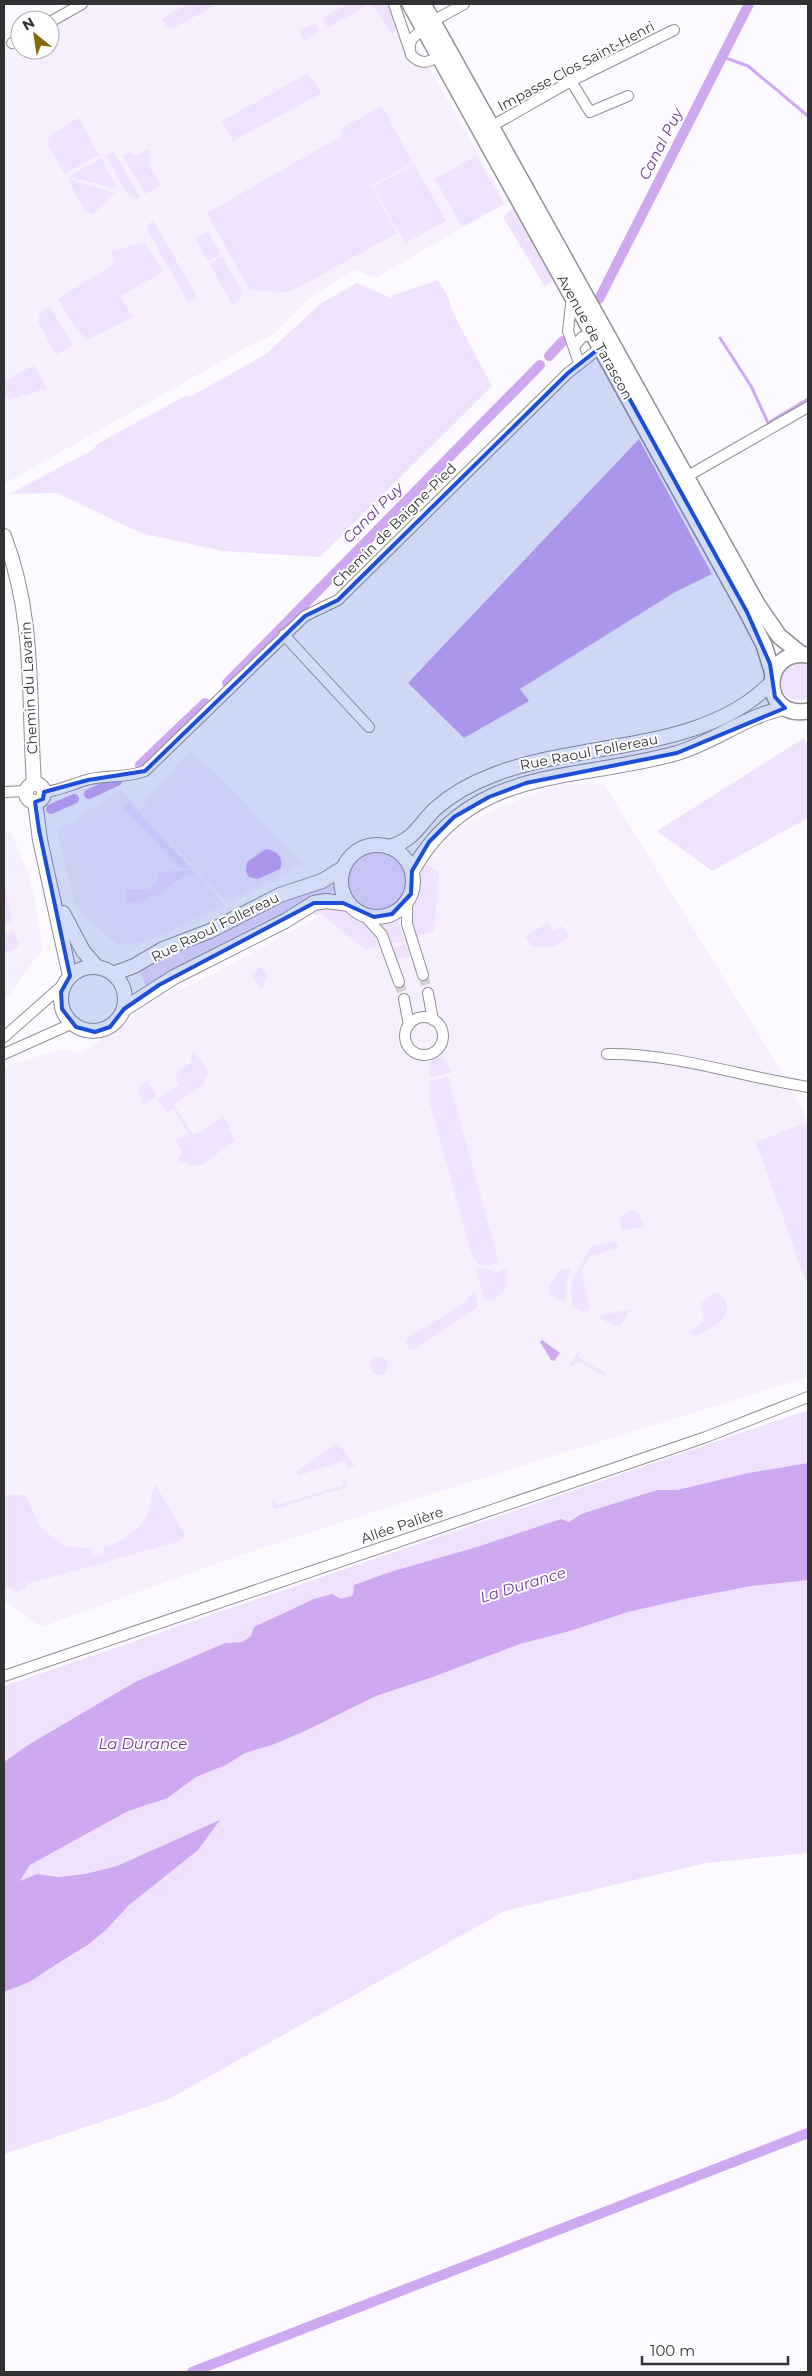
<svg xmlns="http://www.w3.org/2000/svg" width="812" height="2376" font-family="Montserrat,sans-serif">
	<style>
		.built { fill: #f6effd }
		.green { fill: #f0e2fe }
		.forest { fill: #cfa8f2 }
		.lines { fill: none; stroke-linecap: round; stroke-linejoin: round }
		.stream { stroke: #cfa8f2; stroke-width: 3 }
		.canal { stroke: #cfa8f2; stroke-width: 10 }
		.street-tunnel { stroke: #d4d1d6; stroke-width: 10; stroke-dasharray: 10 5; stroke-linecap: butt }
		.street-casing { stroke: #918e94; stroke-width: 12 }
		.secondary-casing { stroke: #918e94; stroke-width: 16 }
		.primary-casing { stroke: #918e94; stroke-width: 18 }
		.street { stroke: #fff; stroke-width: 10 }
		.secondary { stroke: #fff; stroke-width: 14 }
		.primary { stroke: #fff; stroke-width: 15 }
		.marked { fill: #1d4ed8; fill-opacity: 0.2; stroke: #1d4ed8; stroke-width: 4; stroke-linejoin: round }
		.labels { text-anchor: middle; stroke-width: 4; stroke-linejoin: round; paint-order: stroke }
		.street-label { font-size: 14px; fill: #323134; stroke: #fff }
		.water-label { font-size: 15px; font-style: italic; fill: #6a398e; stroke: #fff }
	</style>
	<rect width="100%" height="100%" fill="#fcf9ff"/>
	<!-- built -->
	<g class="built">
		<path d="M87,4h306l113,199 -131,75 -20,-8 -42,25 -40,40 -26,12 -243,137v-433l16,-9v8h30v-25z"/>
		<path d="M191,751l24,22 89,90 -77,40 -86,-93 12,-20z"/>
		<path d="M562,784h42l171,277 33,59v257l-441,137 -132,43 -194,70 -37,-26v-534l58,-18 19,4 48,-31 17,-21 33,-11 38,-18 109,-59 44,19 28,-5 22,-20 4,-40 20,-23 21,-20 37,-18z"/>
		<path d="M121,789l104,116 -72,34 -23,6 -13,-1 -34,-28 -8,-12 -18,-73z"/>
		<path d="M10,830l20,47 13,71 -35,49 -4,2v-166z"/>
	</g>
	<!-- green -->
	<g class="green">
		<path d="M188,4h30l-48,26 -9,-11z"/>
		<path d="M348,4h21l-41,24 -6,-10z"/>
		<path d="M372,4h16l9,26 -6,4z"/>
		<path d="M315,23l4,8 -15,10 -5,-10z"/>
		<path d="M308,73l14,20 -89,48 -11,-20z"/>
		<path d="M382,106l31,57 -41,22 -11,-18 36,66 -107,59 -40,-2 -43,-77 136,-78 -3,-6z"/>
		<path d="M79,118l20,37 -34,19 -18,-30 3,-9z"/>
		<path d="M149,149v18l12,18 -16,9 -22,-38 7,-4 5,3z"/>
		<path d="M114,151l26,46 -5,2 -7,-4 -22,-39z"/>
		<path d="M476,156l28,48 -42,23 -27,-48z"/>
		<path d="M101,158l17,31 -50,-12z"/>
		<path d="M414,164l32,57 -41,22 -32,-56z"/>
		<path d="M68,179l47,14 -22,22 -10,-7z"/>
		<path d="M513,208l40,72 -8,7 -42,-70z"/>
		<path d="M153,220l44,77 -9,5 -40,-71 -1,-4z"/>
		<path d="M208,231l13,23 -13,7 -13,-23z"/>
		<path d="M144,242l19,30 -43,24 13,21 -46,23 -14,-16 -15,-25 56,-35 -3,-12z"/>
		<path d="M222,256l20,36 -2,7 -8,6 -22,-41z"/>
		<path d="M438,280l11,19 2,10 41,77 -172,171 -98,-6 -81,-18 -84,-40 -48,1 84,-44 4,-6 90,-49 3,2 76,-43 54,-50 37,-21 34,15 2,-1 -3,-1z"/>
		<path d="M49,305l24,41 -17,9 -18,-33 2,-9z"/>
		<path d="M34,365l13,23 -38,12 -5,-5v-13z"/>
		<path d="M796,661l12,2v35c-27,10 -39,-24 -12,-37z"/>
		<path d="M804,738l4,7v73l-96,53 -55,-40z"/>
		<path d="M128,801l62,67 -9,1 -59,-62z"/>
		<circle cx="376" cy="881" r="30"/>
		<path d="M422,862l17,10 -5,59 -18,6 -5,-15z"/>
		<path d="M191,870l4,5 -3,2 -5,-4 -32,25 -2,-3 -13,9 -13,-2 -2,-13h24l8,-6 2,-11z"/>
		<path d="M330,885l6,3 -5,5 -28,8 -17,12 -129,65 -11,9 -7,-17 36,-19 57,-23 48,-26z"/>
		<path d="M4,889l2,1 6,30 -6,4 -2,-2z"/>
		<path d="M322,906c29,4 45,13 58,41l-15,3 -44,-36 -13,1z"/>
		<path d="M400,916l-1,7 5,18 -13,3 -13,-22h7z"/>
		<path d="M548,923l6,8 8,-5 7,10 -15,10 -21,1 -8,-10z"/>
		<path d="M14,930l5,14c-4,7 -8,9 -15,7l1,-16z"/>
		<path d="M406,944l4,13 -16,2 -1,-11z"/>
		<path d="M261,966l7,11 -4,4 2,4 -6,4 -9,-14z"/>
		<path d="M194,1051l14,21 -4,12 -30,21 20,31 30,-20 11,25 -34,24 -6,1 -14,-5 -3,-4 5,-3 -7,-13 12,-8 -15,-24 -6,4 -10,-14 22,-15 -4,-7 3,-2 -2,-3 16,-10 -1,-6z"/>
		<path d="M441,1056l5,4 6,13 -22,5 -1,-15z"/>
		<path d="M448,1077l50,183 -1,3 -13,3 -6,-2 -2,-5h-3l-43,-155v-23z"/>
		<path d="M147,1080l10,16 -14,9 -5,-17z"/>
		<path d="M808,1122v162l-2,-2 -50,-140z"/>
		<path d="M631,1210l8,3 5,14 -22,3 -3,-12z"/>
		<path d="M616,1241l2,7 -28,8 -9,15 9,35 -3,6 -3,1 -11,-7c-7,-34 8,-32 16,-58z"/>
		<path d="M476,1267l21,5 9,-3c1,16 2,24 -14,31l-8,-2z"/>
		<path d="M571,1268l-5,14v17l-4,3 -12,-7 -1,-9 9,-15z"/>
		<path d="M475,1291l3,15 -2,2 -63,42 -6,-3 -1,-7 3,-3 54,-33z"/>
		<path d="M717,1293l9,7c6,21 -18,29 -32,37l-3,-5 13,-12 -3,-16 5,-6z"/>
		<path d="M631,1309l-12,18 -19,-8 1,-4z"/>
		<path d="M579,1350l2,1 -3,6 28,16 -2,3 -26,-15 -5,6 -3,-2z"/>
		<circle cx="379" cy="1366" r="9"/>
		<path d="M808,1410v53l-60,10 -71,17h-20l-76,24 -12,8 -179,50 -35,13 -2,10 -102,41 -9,6 -17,1 -90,39 -107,63 -24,17v-76z"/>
		<path d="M338,1443l17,24 -8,1 -2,-8 -47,16 -1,-5z"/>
		<path d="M345,1478l2,9 -73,22 -2,-9 2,-2 3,7 67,-20 -2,-6z"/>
		<path d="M155,1484l31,52 -5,5 -155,43v4l-9,4 -13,-7v-90h21l15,31 13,12 11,7 9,2 19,1 1,8 11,-1v-8c15,-2 37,-18 43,-32 4,-9 5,-21 8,-31z"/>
		<path d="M808,1580v273l-102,10 -201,48 -338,189 -163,54v-162c35,-14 71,-36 100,-60 10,-9 17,-20 26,-28 30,-28 60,-55 89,-83l-102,45 -32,8 -27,3 -21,-3 -18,8 11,-17 98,-54 41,-13 27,-21 30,-12 19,-12 27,-8 33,-14 71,-35 57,-19 87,-33 50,-13 58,-19 61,-14 63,-12z"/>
	</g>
	<!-- forest -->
	<g class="forest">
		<path d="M639,439l73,135 -37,18 -155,97 9,12 -65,37 -56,-55z"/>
		<path d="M266,849c10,1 19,9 14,20l-22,10 -9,-2 -3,-5 1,-10z"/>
		<path d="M542,1340l18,13 -6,8 -3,-1 -11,-18z"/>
		<path d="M808,1463v117l-56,6 -63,12 -61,14 -58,19 -50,13 -87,33 -57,19 -71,35 -33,14 -27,8 -19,12 -30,12 -28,21 -40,13 -98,54 -10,16 17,-7 21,3 27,-3 32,-8 103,-46 -22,30 -69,55 -23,25 -17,14 -60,38 -25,10v-230l24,-17 107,-63 90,-39 17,-1 9,-6 3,-9 60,-28 18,-5 9,5 12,-4 1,-10 36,-13 87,-25 84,-28 8,3 12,-8 76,-24h20l71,-17z"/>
	</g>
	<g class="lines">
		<!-- stream -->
		<g class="stream">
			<path d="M723,57l25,9 60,50"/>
			<path d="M720,338l31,48 17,37 40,-24"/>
		</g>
		<!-- canal -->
		<g class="canal">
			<path d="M599,299l150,-295"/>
			<path d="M549,356l14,-15"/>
			<path d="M227,683l313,-318"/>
			<path d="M140,765l65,-62"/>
			<path d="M89,794l28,-13"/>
			<path d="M51,809l23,-10"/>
			<path d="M192,2372l616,-239"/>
		</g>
		<!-- street-tunnel -->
		<g class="street-tunnel">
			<path d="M423,975l5,18"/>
			<path d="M399,982l5,17"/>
		</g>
		<defs>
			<g id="street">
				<path d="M394,4l15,44"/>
				<path d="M433,21l31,-17"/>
				<path d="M50,22l32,-18"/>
				<path d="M424,30c-11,6 -17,11 -13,25 10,10 17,8 28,1"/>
				<path d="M12,43l8,-4"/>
				<path d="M571,81l19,31 38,-16"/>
				<path d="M492,126l79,-45 103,-51"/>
				<path d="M572,296l-4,35 11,32"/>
				<path d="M574,347l8,-10 16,-4"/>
				<path d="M686,477l122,-70"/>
				<path d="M284,635l85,92"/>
				<path d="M4,792l22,-1"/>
				<path d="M44,792c16,-1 30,-9 46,-13 18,-4 37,-1 55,-8l160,-155 33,-16 230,-227 33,-26 2,-5"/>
				<path d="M407,902v22l16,51"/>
				<path d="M364,915l18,20 17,47"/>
				<path d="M428,993l5,27"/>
				<path d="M404,999l5,26"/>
				<circle cx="424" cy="1036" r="19"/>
				<path d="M4,1037l60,-53"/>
				<path d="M4,1054l67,-30"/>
				<path d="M607,1054c68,-1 135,23 201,33"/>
				<path d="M4,1676l702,-239 102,-40"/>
			</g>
			<g id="secondary">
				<path d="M4,536c32,83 24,161 30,248"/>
				<circle cx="35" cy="793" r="9"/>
				<path d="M35,802l5,38 30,136"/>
				<circle cx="377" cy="881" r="36"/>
				<path d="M389,847c25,-7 29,-21 46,-38 17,-15 37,-26 58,-34 88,-35 208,-21 278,-92"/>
				<path d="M412,871c60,-107 164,-89 265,-118 38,-11 70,-38 108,-45"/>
				<path d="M63,913l20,38 14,16"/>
				<circle cx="93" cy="999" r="32"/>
				<path d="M113,974l21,-8 29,-17 47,-18 70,-36 42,-14 21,-13"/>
				<path d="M124,1009l50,-32 111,-56 29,-18 12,-2 23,3"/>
			</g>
			<g id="primary">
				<path d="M410,4l337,608 17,33 9,29"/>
				<path d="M423,4l334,600 22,32 22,18"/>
				<path d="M808,655c-48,-7 -48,65 0,56"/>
			</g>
		</defs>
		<!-- street casing -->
		<use href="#street" class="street-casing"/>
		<!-- secondary casing -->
		<use href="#secondary" class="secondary-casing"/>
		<!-- primary casing -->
		<use href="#primary" class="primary-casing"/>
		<!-- street -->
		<use href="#street" class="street"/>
		<!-- secondary -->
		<use href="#secondary" class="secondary"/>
		<!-- primary -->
		<use href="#primary" class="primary"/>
	</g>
	<!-- marked area -->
	<path class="marked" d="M601,347l146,265 23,52 5,33 10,11 -108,45 -151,30 -37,14 -35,20 -25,25 -17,29 -1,23 -19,20 -18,3 -31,-14h-29l-155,82 -35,24 -14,18 -15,5 -19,-5 -14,-18 -1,-17 9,-16 -31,-146 -4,-28 8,-3 1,-7 44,-12 57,-9 160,-155 33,-16 230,-227z"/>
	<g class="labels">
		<!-- street labels -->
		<g class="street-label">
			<text transform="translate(576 66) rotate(-28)" y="5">Impasse Clos Saint-Henri</text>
			<text transform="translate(595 337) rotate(61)" y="5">Avenue de Tarascon</text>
			<text transform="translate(394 525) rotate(-45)" y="5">Chemin de Baigne-Pied</text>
			<text transform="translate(29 688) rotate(-93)" y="5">Chemin du Lavarin</text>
			<text transform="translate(589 752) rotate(-11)" y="5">Rue Raoul Follereau</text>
			<text transform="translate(215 927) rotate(-26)" y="5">Rue Raoul Follereau</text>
			<text transform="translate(402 1525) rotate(-19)" y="5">Allée Palière</text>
		</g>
		<!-- water labels -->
		<g class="water-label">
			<text transform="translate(661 144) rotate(-63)" y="5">Canal Puy</text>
			<text transform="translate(373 513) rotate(-45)" y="5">Canal Puy</text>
			<text transform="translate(523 1585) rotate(-17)" y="5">La Durance</text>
			<text x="143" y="1749">La Durance</text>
		</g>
	</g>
	<!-- border -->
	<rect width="812" height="2376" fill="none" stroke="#323134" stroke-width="10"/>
	<!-- north arrow -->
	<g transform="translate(35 35) rotate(330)"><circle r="24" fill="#ffffff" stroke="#adadae"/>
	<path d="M0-4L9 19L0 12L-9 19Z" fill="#866b08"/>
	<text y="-8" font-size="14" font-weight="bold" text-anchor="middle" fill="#323134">N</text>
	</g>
	<!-- scale -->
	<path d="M642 2356v8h146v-8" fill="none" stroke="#323134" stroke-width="2.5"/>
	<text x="650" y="2356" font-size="15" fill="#323134" stroke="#ffffff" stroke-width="4" paint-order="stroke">100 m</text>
</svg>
